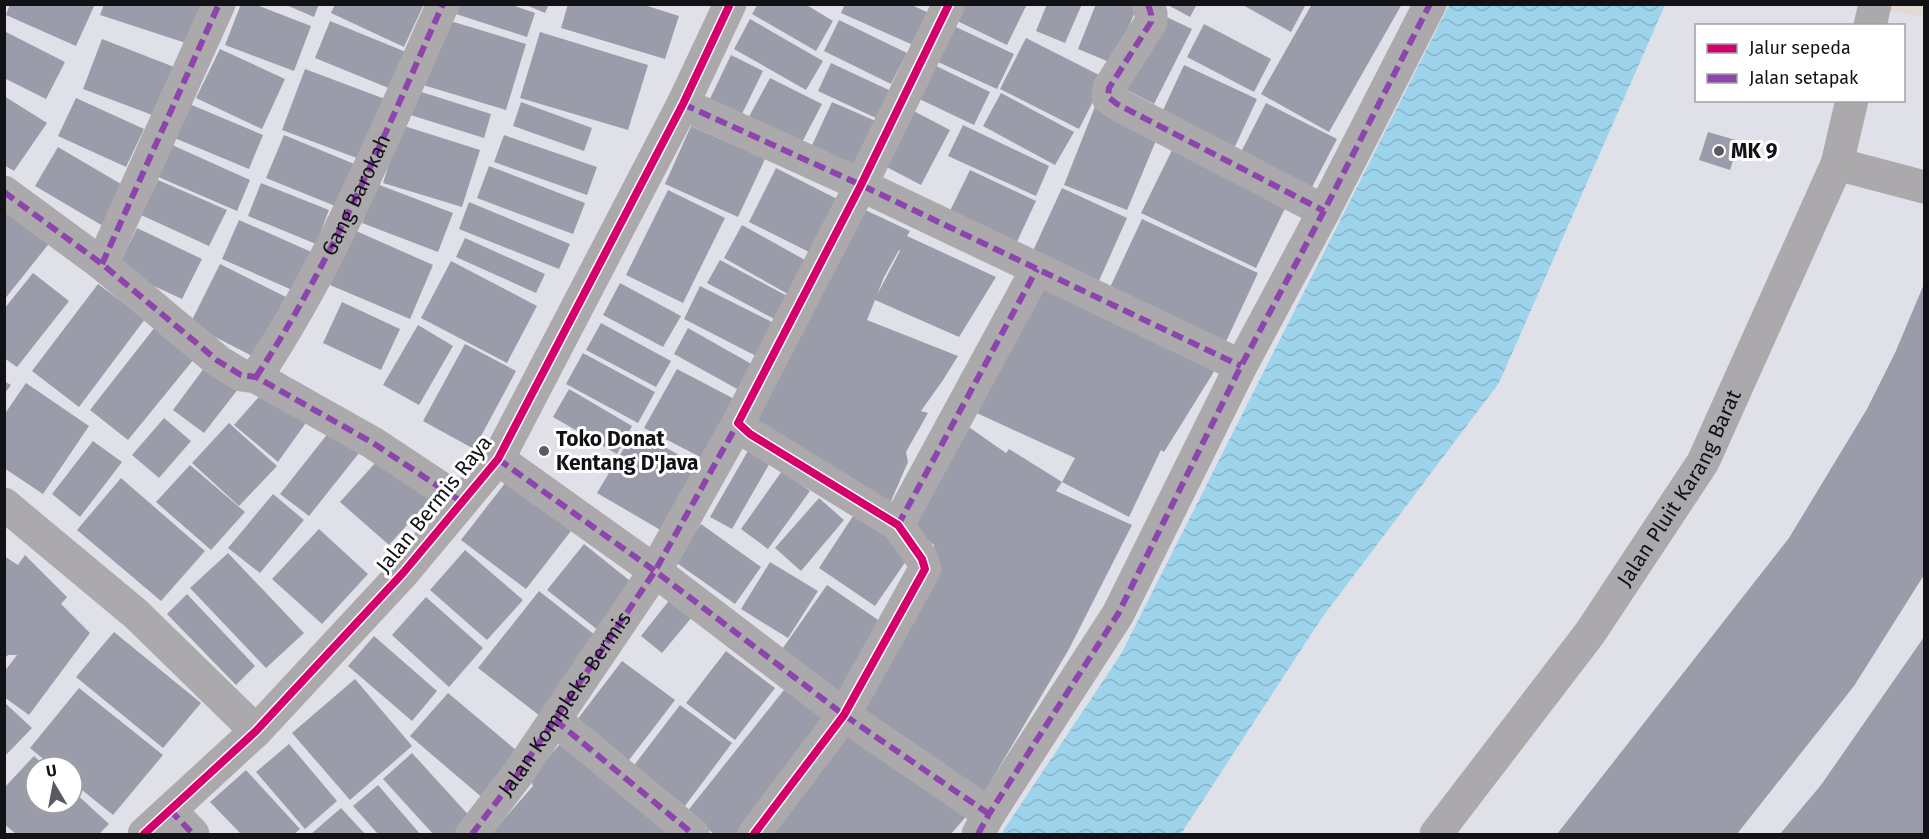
<svg xmlns="http://www.w3.org/2000/svg" width="1929" height="839" font-family="'Fira Sans',sans-serif">
	<style>
		.commercial { fill: #e2d9d3 }
		.water { fill: url(#water-waves) }
		.building { fill: #9a9caa; fill-rule: evenodd }
		.lines { fill: none; stroke-linecap: round; stroke-linejoin: round }
		.minor { stroke: #aba9ab; stroke-width: 33 }
		.quiet { stroke: #8e44ad; stroke-width: 6; stroke-dasharray: 12 6; stroke-linecap: butt }
		.cycleway-casing { stroke: #fff; stroke-width: 11 }
		.cycleway { stroke: #d6006c; stroke-width: 8 }
		.poi-dot { fill: #5a5a60; stroke: #fff; stroke-width: 2 }
		.labels { text-anchor: middle; stroke-width: 6; stroke-linejoin: round; paint-order: stroke }
		.poi-label { font-size: 21px; font-weight: bold; fill: #121216; stroke: #fff; text-anchor: start }
		.street-label { font-size: 21px; fill: #121216; stroke: #fff }
	</style>
	<defs>
		<pattern id="water-waves" width="16" height="10" patternUnits="userSpaceOnUse" patternTransform="scale(1.5)"><rect width="16" height="10" fill="#9dd4ec"/><path d="M0 5q4-4 8 0t8 0" fill="none" stroke="#86b5ca"/></pattern>
	</defs>
	<rect width="100%" height="100%" fill="#e0e1e8"/>
	<!-- commercial -->
	<path class="commercial" d="M1856,5h68v12z"/>
	<!-- water -->
	<path class="water" d="M1449,5h216l-166,378 -178,236 -140,215h-180l120,-180z"/>
	<!-- building -->
	<g class="building">
		<path d="M10,4h85l-19,42 -70,-31z"/>
		<path d="M104,4h101l-13,41 -92,-30z"/>
		<path d="M241,4h13l57,22 -17,45 -69,-26z"/>
		<path d="M284,4h35l-5,13z"/>
		<path d="M335,4h84l4,2 -19,41 -73,-34z"/>
		<path d="M459,4h50l26,9 -8,24 -71,-23z"/>
		<path d="M524,4h25l-4,9z"/>
		<path d="M568,4h73l38,12 -14,43 -104,-31z"/>
		<path d="M758,4h47l28,17 -17,30 -64,-37z"/>
		<path d="M845,4h64l18,8 -14,33 -72,-32z"/>
		<path d="M957,4h70l-20,41 -56,-27z"/>
		<path d="M1047,4h35l-17,39 -29,-12z"/>
		<path d="M1096,4h42l-24,60 -36,-15z"/>
		<path d="M1166,4h31l-7,13z"/>
		<path d="M1241,4h65l-15,28z"/>
		<path d="M1312,4h90l-73,128 -68,-38z"/>
		<path d="M1160,14l32,15 -38,75 -31,-16z"/>
		<path d="M444,19l82,25 -20,66 -83,-25z"/>
		<path d="M750,19l73,42 -17,29 -72,-41z"/>
		<path d="M839,20l68,33 -16,31 -67,-33z"/>
		<path d="M330,21l76,31 -15,37 -76,-31z"/>
		<path d="M943,21l71,33 -17,35 -70,-32z"/>
		<path d="M1204,24l67,35 -17,33 -67,-35z"/>
		<path d="M4,31l61,31 -19,37 -42,-21z"/>
		<path d="M540,32l108,33 -20,65 -108,-32z"/>
		<path d="M1026,38l79,40 -26,51 -79,-40z"/>
		<path d="M102,39l80,31 -19,49 -80,-30z"/>
		<path d="M220,49l65,30 -23,50 -66,-31z"/>
		<path d="M731,55l32,16 -25,51 -32,-15z"/>
		<path d="M926,61l64,31 -16,33 -63,-30z"/>
		<path d="M831,63l60,28 -13,28 -60,-28z"/>
		<path d="M1184,65l73,34 -26,56 -73,-34z"/>
		<path d="M305,69l88,33 -23,61 -88,-33z"/>
		<path d="M770,78l52,26 -24,46 -53,-26z"/>
		<path d="M412,89l79,25 -7,24 -80,-25z"/>
		<path d="M1001,93l73,39 -19,33 -72,-39z"/>
		<path d="M4,96l43,27 -33,48 -10,-6z"/>
		<path d="M76,98l68,31 -18,38 -68,-31z"/>
		<path d="M521,102l71,26 -8,23 -71,-25z"/>
		<path d="M832,102l46,20 -25,55 -46,-21z"/>
		<path d="M187,103l76,32 -14,34 -77,-32z"/>
		<path d="M1266,103l71,36 -26,50 -71,-35z"/>
		<path d="M1096,104l64,27 -33,79 -63,-25z"/>
		<path d="M906,107l44,23 -29,55 -44,-23z"/>
		<path d="M401,125l79,25 -18,57 -79,-24z"/>
		<path d="M963,125l86,41 -13,30 -88,-40z"/>
		<path d="M691,126l74,33 -27,58 -73,-33z"/>
		<path d="M1708,132l31,9 -9,29 -31,-10z"/>
		<path d="M284,135l80,33 -19,42 -79,-32z"/>
		<path d="M504,135l93,32 -10,28 -93,-33z"/>
		<path d="M170,144l80,36 -13,31 -81,-35z"/>
		<path d="M1174,146l115,54 -33,68 -115,-55z"/>
		<path d="M58,147l68,40 -23,39 -68,-40z"/>
		<path d="M489,166l96,37 -12,31 -96,-36z"/>
		<path d="M776,168l67,34 -26,54 -68,-34z"/>
		<path d="M970,170l66,31 -22,47 -67,-31z"/>
		<path d="M158,180l69,30 -18,36 -68,-31z"/>
		<path d="M261,183l68,27 -13,34 -68,-28z"/>
		<path d="M377,184l76,29 -15,39 -76,-29z"/>
		<path d="M1062,188l65,30 -29,65 -66,-30z"/>
		<path d="M668,190l57,28 -42,85 -57,-28z"/>
		<path d="M469,202l101,42 -11,25 -100,-40z"/>
		<path d="M14,204l41,32 -51,64v-83z"/>
		<path d="M861,208l49,23 -3,5 89,41 -37,60 -84,-37 -8,20 91,36 -15,24 -22,31 7,2 -22,39 2,10 -20,46 -145,-83zM899,250l1,1 -23,44 7,-18z"/>
		<path d="M1142,219l116,54 -36,77 -116,-54z"/>
		<path d="M239,220l77,34 -17,39 -77,-34z"/>
		<path d="M742,225l72,40 -19,33 -71,-40z"/>
		<path d="M137,228l65,31 -20,40 -65,-30z"/>
		<path d="M354,230l79,35 -23,54 -80,-34z"/>
		<path d="M465,238l80,36 -9,19 -80,-36z"/>
		<path d="M720,260l71,38 -13,23 -71,-38z"/>
		<path d="M451,261l86,45 -30,57 -86,-45z"/>
		<path d="M220,264l76,38 -34,59 -72,-37z"/>
		<path d="M33,273l36,28 -52,66 -13,-9v-49z"/>
		<path d="M1037,282l178,88 -51,82 -3,-2 -32,67 -67,-35 13,-24 -105,-48z"/>
		<path d="M620,283l61,33 -18,31 -60,-32z"/>
		<path d="M98,284l47,35 -66,88 -47,-36z"/>
		<path d="M1924,284v291l-70,111 -117,148h-180l232,-296 78,-129 28,-56z"/>
		<path d="M700,286l76,38 -18,33 -74,-38z"/>
		<path d="M342,302l58,27 -19,41 -58,-27z"/>
		<path d="M601,323l70,38 -15,26 -70,-37z"/>
		<path d="M418,325l35,21 -34,59 -36,-20z"/>
		<path d="M155,327l39,32 -66,81 -38,-30z"/>
		<path d="M688,328l74,42 -14,25 -74,-41z"/>
		<path d="M465,344l51,27 -42,78 -51,-28z"/>
		<path d="M583,353l72,39 -17,31 -72,-39z"/>
		<path d="M210,360l32,24 -38,49 -31,-23z"/>
		<path d="M677,369l65,34 -32,59 -66,-34z"/>
		<path d="M4,381l7,4 -7,9z"/>
		<path d="M26,383l63,43 -46,68 -39,-26v-53z"/>
		<path d="M569,389l63,37 -15,28 -64,-37z"/>
		<path d="M264,391l46,26 -32,45 -44,-37z"/>
		<path d="M164,418l27,23 -32,37 -27,-23z"/>
		<path d="M229,423l48,43 -38,40 -47,-43z"/>
		<path d="M963,423l43,30 3,-4 53,33 -6,9 76,34 -63,124 -85,144 -133,-82 78,-140 5,-26 -30,-22z"/>
		<path d="M333,427l30,21 -54,68 -29,-22z"/>
		<path d="M635,430l67,38 -33,67 -72,-42z"/>
		<path d="M93,441l29,21 -42,55 -28,-23z"/>
		<path d="M749,449l22,12 -39,68 -22,-12z"/>
		<path d="M385,452l49,43 -45,50 -49,-43z"/>
		<path d="M190,465l55,47 -34,38 -55,-48z"/>
		<path d="M782,471l28,20 -42,58 -27,-20z"/>
		<path d="M121,478l84,73 -44,50 -84,-71z"/>
		<path d="M509,478l65,49 -48,62 -65,-49z"/>
		<path d="M273,494l31,26 -44,53 -32,-25z"/>
		<path d="M819,498l25,22 -43,51 -26,-23z"/>
		<path d="M855,513l58,38 -38,55 -56,-38z"/>
		<path d="M701,524l60,43 -26,37 -61,-43z"/>
		<path d="M319,529l49,45 -46,50 -50,-45z"/>
		<path d="M584,544l55,44 -36,46 -56,-44z"/>
		<path d="M465,550l58,50 -36,40 -57,-50z"/>
		<path d="M228,553l76,80 -38,35 -76,-80z"/>
		<path d="M25,555l42,42 -6,7 29,29 -61,82 -25,-18v-25l13,-17h-9l-4,4v-103l14,9z"/>
		<path d="M770,562l48,29 -30,47 -47,-29z"/>
		<path d="M827,585l60,41 -50,70 -59,-41z"/>
		<path d="M539,591l66,52 -61,76 -66,-51z"/>
		<path d="M675,593l22,18 -35,42 -21,-17z"/>
		<path d="M187,594l68,72 -19,19 -69,-71z"/>
		<path d="M426,597l57,51 -34,39 -57,-52z"/>
		<path d="M114,632l87,71 -38,45 -87,-71z"/>
		<path d="M374,636l63,55 -25,30 -64,-55z"/>
		<path d="M1924,637v197h-144l41,-49z"/>
		<path d="M726,651l49,37 -40,52 -49,-37z"/>
		<path d="M622,661l53,39 -52,68 -53,-39z"/>
		<path d="M355,679l57,67 -62,54 -58,-67z"/>
		<path d="M79,688l84,67 -50,60 -41,-33v-15h-19l-23,-19z"/>
		<path d="M784,690l46,30 -84,114h-32l-28,-21z"/>
		<path d="M448,693l75,63 -38,44 -75,-64z"/>
		<path d="M4,702l28,26 -28,29z"/>
		<path d="M680,705l52,38 -47,63 -53,-38z"/>
		<path d="M844,728l126,84 -19,22h-190z"/>
		<path d="M567,736l110,98h-186l42,-48 -3,-8z"/>
		<path d="M289,744l48,57 -32,28 -49,-57z"/>
		<path d="M412,753l62,68 -14,13h-27l-50,-55z"/>
		<path d="M34,756l12,11h-10v36h36v-13l37,34 -10,10h-83l-12,-10v-36z"/>
		<path d="M246,770l54,59 -6,5h-53l-31,-32z"/>
		<path d="M378,785l42,49h-42l-25,-28z"/>
		<path d="M341,808l24,26h-54z"/>
	</g>
	<g class="lines">
		<!-- minor -->
		<g class="minor">
			<path d="M1148,4l3,10v8l-42,66 -1,9 9,7 207,107"/>
			<path d="M1870,26l5,-22"/>
			<path d="M683,104l178,81 380,181"/>
			<path d="M1837,164l87,23"/>
			<path d="M4,192l98,72 116,97 23,14 15,2 117,66 89,59"/>
			<path d="M102,264l117,-260"/>
			<path d="M256,377c77,-116 130,-246 187,-373"/>
			<path d="M498,459l157,112 189,144 145,99"/>
			<path d="M4,504l132,110 120,117"/>
			<path d="M898,525l139,-256"/>
			<path d="M555,720l138,114"/>
			<path d="M170,810l23,24"/>
			<path d="M144,834l112,-103 147,-158 95,-114 185,-355 47,-100"/>
			<path d="M472,834l48,-63 135,-200 83,-148"/>
			<path d="M754,834l90,-119 81,-146 -3,-10 -24,-34 -148,-91 -12,-11 123,-238 88,-181"/>
			<path d="M978,834l11,-20 129,-200 123,-248 83,-155 106,-207"/>
			<path id="s1" d="M1436,834l154,-201 113,-171 134,-298 15,-64"/>
		</g>
		<!-- quiet -->
		<g class="quiet">
			<path d="M1148,4l3,10v8l-42,66 -1,9 9,7 207,107"/>
			<path d="M683,104l178,81 380,181"/>
			<path d="M4,192l98,72 116,97 23,14 15,2 117,66 89,59"/>
			<path d="M102,264l117,-260"/>
			<path id="s2" d="M256,377c77,-116 130,-246 187,-373"/>
			<path d="M498,459l157,112 189,144 145,99"/>
			<path d="M898,525l139,-256"/>
			<path d="M555,720l138,114"/>
			<path d="M170,810l23,24"/>
			<path id="s3" d="M472,834l48,-63 135,-200 83,-148"/>
			<path d="M978,834l11,-20 129,-200 123,-248 83,-155 106,-207"/>
		</g>
		<defs>
			<g id="cycleway">
				<path d="M144,834l112,-103 147,-158 95,-114 185,-355 47,-100"/>
				<path d="M754,834l90,-119 81,-146 -3,-10 -24,-34 -148,-91 -12,-11 123,-238 88,-181"/>
			</g>
		</defs>
		<!-- cycleway casing -->
		<use href="#cycleway" class="cycleway-casing"/>
		<!-- cycleway -->
		<use href="#cycleway" class="cycleway"/>
	</g>
	<!-- markers -->
	<g class="poi-dot">
		<circle cx="1719" cy="151" r="6"/>
		<circle cx="544" cy="451" r="6"/>
	</g>
	<g class="labels">
		<!-- poi labels -->
		<g class="poi-label">
			<text x="1731" y="158">MK 9</text>
			<text x="556" y="446">Toko Donat<tspan x="556" dy="24">Kentang D'Java</tspan></text>
		</g>
		<!-- street labels -->
		<g class="street-label">
			<text dy="7" stroke="none"><textPath href="#s2" startOffset="208">Gang Barokah</textPath></text>
			<text dy="7" stroke="none"><textPath href="#s1" startOffset="424">Jalan Pluit Karang Barat</textPath></text>
			<text transform="translate(434 504) rotate(-51)" y="7">Jalan Bermis Raya</text>
			<text dy="7" stroke="none"><textPath href="#s3" startOffset="160">Jalan Kompleks Bermis</textPath></text>
		</g>
	</g>
	<!-- border -->
	<rect width="1929" height="839" fill="none" stroke="#121216" stroke-width="12"/>
	<!-- legend -->
	<rect x="1695" y="24" width="210" height="78" fill="#ffffff" stroke="#a0a0a2" stroke-width="1.5"/>
	<rect x="1707" y="44" width="30" height="9" fill="#d6006c" stroke="#a0a0a2" stroke-width="1.5"/>
	<text x="1749" y="54" font-size="18" fill="#121216">Jalur sepeda</text>
	<rect x="1707" y="74" width="30" height="9" fill="#8e44ad" stroke="#a0a0a2" stroke-width="1.5"/>
	<text x="1749" y="84" font-size="18" fill="#121216">Jalan setapak</text>
	<!-- north arrow -->
	<g transform="translate(54 785) rotate(350)"><circle r="28" fill="#ffffff" stroke="#a0a0a2" stroke-width="1.5"/>
	<path d="M0-4.5L10 22L0 15L-10 22Z" fill="#5a5a60"/>
	<text y="-9" font-size="16" font-weight="bold" text-anchor="middle" fill="#121216">U</text>
	</g>
</svg>
